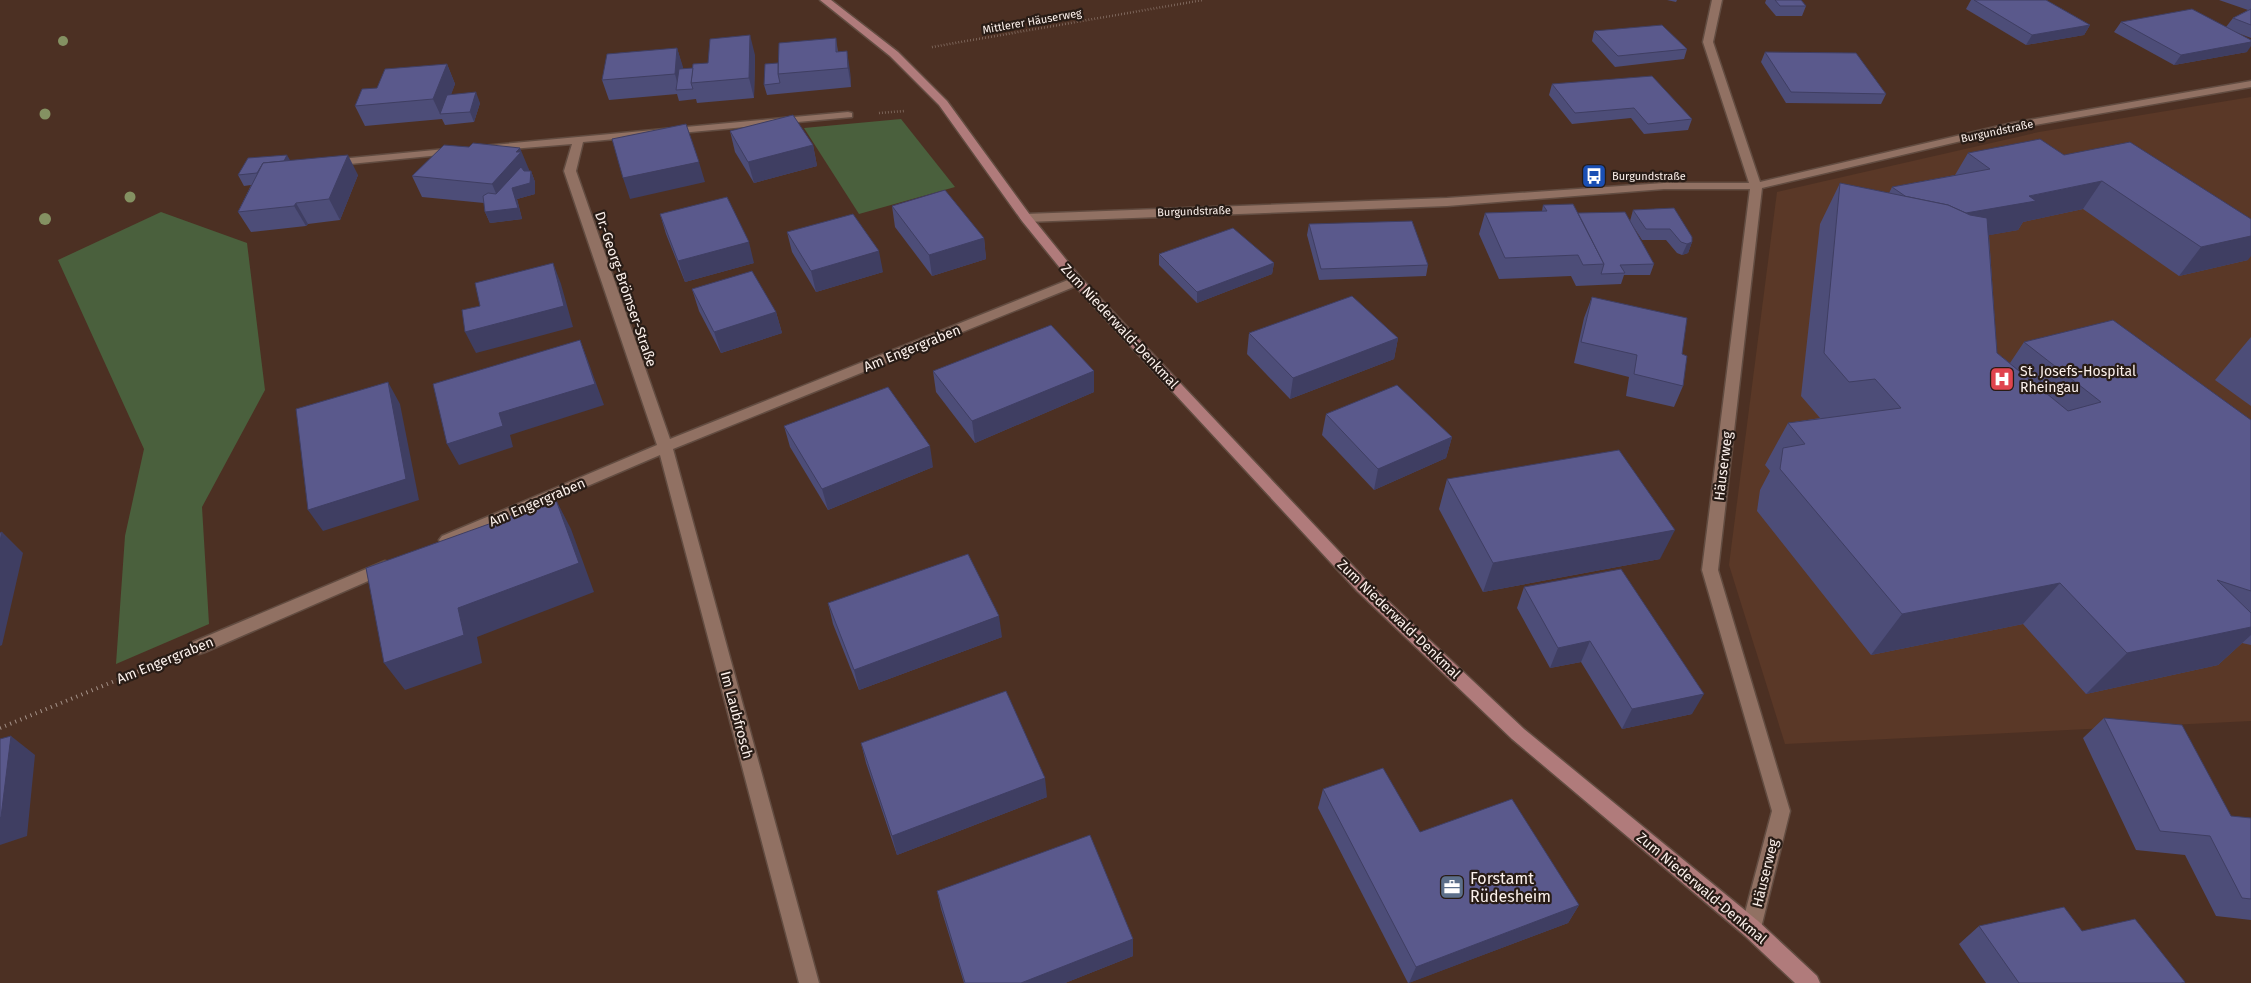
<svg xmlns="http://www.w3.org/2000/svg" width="2251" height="983" font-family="'Fira Sans',sans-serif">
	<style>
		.built { fill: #5a3827 }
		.green { fill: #4a603d }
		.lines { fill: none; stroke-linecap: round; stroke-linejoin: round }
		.street-casing { stroke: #624c41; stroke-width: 3 }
		.secondary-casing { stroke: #624c41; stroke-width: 3 }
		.path-far1 { stroke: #a59289; stroke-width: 2.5; stroke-dasharray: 0.5 2.5; stroke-linecap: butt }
		.path { stroke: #a59289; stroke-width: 4; stroke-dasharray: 1 4.5; stroke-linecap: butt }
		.street { fill: #917163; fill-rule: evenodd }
		.secondary { fill: #b07b7b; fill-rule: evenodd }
		.tree { fill: #849162 }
		.wall { fill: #4d4d78 }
		.shaded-wall { fill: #3f3e62 }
		.building { fill: #5a598c; stroke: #3f3e62 }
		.labels { text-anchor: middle; stroke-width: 4.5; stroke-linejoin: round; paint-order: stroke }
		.far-street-label { font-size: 11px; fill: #fcf1ec; stroke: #281c16 }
		.far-poi-label { font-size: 11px; fill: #fcf1ec; stroke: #281c16; text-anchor: start }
		.street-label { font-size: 14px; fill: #fcf1ec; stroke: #281c16 }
		.poi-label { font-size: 14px; fill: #fcf1ec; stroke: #281c16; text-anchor: start }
		.near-poi-label { font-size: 16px; fill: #fcf1ec; stroke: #281c16; text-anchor: start }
	</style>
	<rect width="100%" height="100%" fill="#4c3023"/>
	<!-- built -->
	<path class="built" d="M2251,97v624l-466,23 -56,-179 48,-373 262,-60z"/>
	<!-- green -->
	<g class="green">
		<path d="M901,119l54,68 -96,27 -55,-86z"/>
		<path d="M161,212l86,31 18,147 -63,117 7,117 -93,40 9,-128 19,-87 -86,-189z"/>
	</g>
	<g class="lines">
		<defs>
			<g id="street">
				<path d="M1712,0h10l-9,42 47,140 252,-59 239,-42v6l-239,42 -250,59 -44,382 72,241 -29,117 -3,7 -7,3 -7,-3 -3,-7 31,-117 -70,-241 48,-381h-86l-217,17 -421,16 -6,-4 6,-4 421,-16 217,-15h85l-46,-141z"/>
				<path d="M848,112l4,1v4l-269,25 -7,29 94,268 403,-161 4,-1 6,4 -2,3 -408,165 146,534h-20l-139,-528 -208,89h-10l-3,-4 3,-4 215,-91 -93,-274 8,-27 -86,7 -6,-3 2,-2z"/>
				<path d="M456,148l6,3 -2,2 -120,12 -6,-3 6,-3z"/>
				<path d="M385,561l6,2 2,4 -2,4 -186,81 -6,2 -6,-2 -2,-5 2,-5z"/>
			</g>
			<path id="secondary" d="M820,0h11l67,52 49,49 83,114 51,63 288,305 155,146 234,192 59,55 3,7h-25l-51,-48 -232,-196 -155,-148 -284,-307 -51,-63 -83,-116 -49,-49z"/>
		</defs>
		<!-- street casing -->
		<use href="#street" class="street-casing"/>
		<!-- secondary casing -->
		<use href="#secondary" class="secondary-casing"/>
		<!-- path-far1 -->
		<g class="path-far1">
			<path d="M932,47l271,-47"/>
			<path d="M879,113l26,-2"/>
		</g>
		<!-- path -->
		<path class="path" d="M0,728l166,-68"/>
		<!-- street -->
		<use href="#street" class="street"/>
		<!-- secondary -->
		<use href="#secondary" class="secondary"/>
	</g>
	<!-- trees -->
	<g class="tree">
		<circle cx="63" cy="41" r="5"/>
		<circle cx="45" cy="114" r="5.5"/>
		<circle cx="130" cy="197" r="5.5"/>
		<circle cx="45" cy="219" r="6"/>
	</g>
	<!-- wall -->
	<g class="wall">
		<path d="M1667,0h10l-1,2z"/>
		<path d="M1766,0h35l5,6 -4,10h-26l-11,-13z"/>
		<path d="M1971,0h75l44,25 -6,10 -58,10 -60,-36z"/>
		<path d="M2219,0h32v38l-16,-6 12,20 -73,13 -60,-33 7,-10 105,5 7,-9 15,-8z"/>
		<path d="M1594,31l93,18 -3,10 -69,8 -23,-26z"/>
		<path d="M836,38l2,14 12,19 1,16 -84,8 -3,-10 14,-22z"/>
		<path d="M677,48l6,21 10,-1 15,-5 47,-8 -1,43 -57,5 -1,-4 -17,2 -2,-7 -68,6 -7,-20z"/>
		<path d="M1765,52l121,42 -5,10 -95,-1 -25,-41z"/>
		<path d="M447,64l8,20 -4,10 29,9 -6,19 -29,3 -3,-6 -77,7 -10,-20 22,-18z"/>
		<path d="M1552,84l140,35 -4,11 -44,4 -13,-16 -59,6 -23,-29z"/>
		<path d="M730,131l83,14 4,21 -63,17 -19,-31z"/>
		<path d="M1968,153l96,2 184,105 -69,16 -96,-67 -60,13 -5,8 -29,5 8,118 13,10 14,-21 227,78v225l-9,-2 -24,22 -132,29 -63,-70 -152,31 -114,-144 3,-21 10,-19 -5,-6 23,-42 32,-5 -19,-22 19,-172 20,-41 49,10 3,-6 63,-12z"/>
		<path d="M291,160l67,15 -18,45 -32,4 -2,2 -55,6 -13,-20 13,-27 -7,1 -6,-11z"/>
		<path d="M528,168l1,3h2l4,11v12l-18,5 5,20 -32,4 -5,-11 -1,-9 -62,-6 -10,-21z"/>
		<path d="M1543,205l35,8 52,8 3,-11 41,-2 18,34 -4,11 -6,2 -5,-2 -11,-13h-24l-9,-14 21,38 -4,11h-26l-3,9 -45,2 -5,-10 -72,3 -20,-45 6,-21 57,-2z"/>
		<path d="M892,206l92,32 2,21 -54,17 -37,-49z"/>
		<path d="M660,214l94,49 -69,19 -19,-48z"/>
		<path d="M1309,224l119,41 -2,11 -107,4 -12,-45z"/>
		<path d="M787,232l96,40 -67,20 -24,-40z"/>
		<path d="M1159,254l115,9 -2,11 -75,29 -38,-38z"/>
		<path d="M692,289l84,23 6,21 -61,20 -22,-42z"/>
		<path d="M1592,297l90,57 1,32 -9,21 -48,-11 3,-19 -55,-14 10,-45z"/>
		<path d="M1249,333l149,5 -4,21 -104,40 -43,-45z"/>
		<path d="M2251,337v69l-36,-26z"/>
		<path d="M933,371h161v21l-119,51 -39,-51z"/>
		<path d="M1326,414l126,23 -6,21 -72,32 -52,-55z"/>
		<path d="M784,426l149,41 -105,43 -38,-63z"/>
		<path d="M1447,479l213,80 -177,33 -44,-83z"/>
		<path d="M1524,587l168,127 -70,15 -41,-67 -31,6 -33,-60z"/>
		<path d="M828,603l174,34 -143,53 -26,-66z"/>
		<path d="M2104,718l127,98 20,2v102l-35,-4 -31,-61 -49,-5 -53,-112z"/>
		<path d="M861,743l186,54 -150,58 -31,-92z"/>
		<path d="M1323,789l97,43 159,73 -11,18 -160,60 -90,-175z"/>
		<path d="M937,891l196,65 -68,27h-101l-23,-74z"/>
		<path d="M1979,926l103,5 103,51 -1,1h-198l-27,-39z"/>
	</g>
	<!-- shaded-wall -->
	<g class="shaded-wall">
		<path d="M2090,25l-6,10 -58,10 6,-10z"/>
		<path d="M750,35l5,20 -1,43 -5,-20z"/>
		<path d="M2251,42v4l-4,6 -73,13 7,-10z"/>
		<path d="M677,48l6,19 -2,23h-2l-4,-16z"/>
		<path d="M847,51l3,20 1,16 -3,-19z"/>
		<path d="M447,64l8,20 -11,30h-4l-7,-15z"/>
		<path d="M476,92l4,11 -6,19 -4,-10z"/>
		<path d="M813,145l4,21 -63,17 -6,-21z"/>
		<path d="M520,148l10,24 1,-1 4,11v12l-18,5 5,20 -32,4 -5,-11 16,-7 -9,-21z"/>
		<path d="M287,155l6,10 -14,6z"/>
		<path d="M348,155l10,20 -18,45 -11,-21z"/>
		<path d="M699,162l6,20 -75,17 -7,-21z"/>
		<path d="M2102,181l-19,28 -60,13 -5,8 -94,17 17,-29 88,-22z"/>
		<path d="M296,203l12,21 -2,2 -12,-20z"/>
		<path d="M2251,236v20l-3,4 -69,16 22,-29z"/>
		<path d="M984,238l2,21 -54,17 -3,-21z"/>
		<path d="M749,242l5,21 -69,19 -7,-21z"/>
		<path d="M1692,242l-4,11 -6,2 5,-11z"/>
		<path d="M879,251l4,21 -67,20 -5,-21z"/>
		<path d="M553,263l8,21 12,43 -97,26 -11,-21z"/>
		<path d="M1274,263l-2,11 -75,29v-11z"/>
		<path d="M776,312l6,21 -61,20 -7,-21z"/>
		<path d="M1398,338l-4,21 -104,40 3,-21z"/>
		<path d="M580,340l8,21 16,44 -94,30 3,12 -54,18 -12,-21 52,-31z"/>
		<path d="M1094,371v21l-119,51 -3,-22z"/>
		<path d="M388,382l12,22 19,96 -96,31 -15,-21z"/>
		<path d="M1452,437l-6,21 -72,32 4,-21z"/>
		<path d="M930,446l3,21 -105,43 -6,-21z"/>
		<path d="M556,500l15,29 23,63 -117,45 5,26 -77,27 -21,-27 74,-55z"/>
		<path d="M1675,530l-15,29 -177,33 10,-29z"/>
		<path d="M2,532l21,21 -21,92 -2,1v-105z"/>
		<path d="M2060,583l-37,41 -152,31 31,-41z"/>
		<path d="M999,616l3,21 -143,53 -5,-20z"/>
		<path d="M2251,627v8l-33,30 -132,29 41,-41z"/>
		<path d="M1590,641l-9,21 -31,6 8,-20z"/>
		<path d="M1704,694l-12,20 -70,15 10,-20z"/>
		<path d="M11,736l24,19 -8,81 -27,9v-27z"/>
		<path d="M1045,778l2,19 -150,58 -5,-19z"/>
		<path d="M1579,905l-11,18 -159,60 7,-16z"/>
		<path d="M1133,939v17l-68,27h-44z"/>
	</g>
	<!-- building -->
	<g class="building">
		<path d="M1775,0h26l5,6h-26z"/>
		<path d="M1974,0h72l44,25 -58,10z"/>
		<path d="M2192,9l59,31v2l-70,13 -60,-33z"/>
		<path d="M2251,9v16l-18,-7z"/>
		<path d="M1662,25l25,24 -69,7 -24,-25z"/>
		<path d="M750,35l-1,43 -58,5 2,-19 15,-1 2,-24z"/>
		<path d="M836,38v14l11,-1 1,17 -70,6 1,-31z"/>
		<path d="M677,48l-2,26 -73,6 5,-26z"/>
		<path d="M1765,52l91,1 30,41 -95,-2z"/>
		<path d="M778,63v11l2,9 -16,2 1,-21z"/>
		<path d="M447,64l-14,35 -78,7 7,-17 15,-1 8,-19z"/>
		<path d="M693,68l-2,15 2,6 -17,1 3,-21z"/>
		<path d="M1652,76l40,43 -44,5 -14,-16 -59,5 -23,-29z"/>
		<path d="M476,92l-6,20 -30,2 7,-19z"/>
		<path d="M793,115l20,30 -65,17 -18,-31z"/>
		<path d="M686,124l13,38 -76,16 -11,-39z"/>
		<path d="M2040,139l24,16 66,-13 121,77v17l-50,11 -99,-66 -73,15 7,5 -70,12 -18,-8 -44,-9h1l-13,-9 98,-18 -22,-16z"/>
		<path d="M473,143l47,5 -4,4h5l-29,32 -80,-8 32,-31 25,2z"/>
		<path d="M287,155l-3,6 -21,2 -6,10 -19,2 10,-17z"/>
		<path d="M348,155l-19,44 -33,4 -2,3 -56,6 25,-49z"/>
		<path d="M521,167l3,4h7l-1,12 -18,5 6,20 -33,4 -2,-16 5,-3 8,1z"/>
		<path d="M1840,183l108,22 22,10 17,3 10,135 71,58 33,-9 -77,-60 89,-22 138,100v171l-34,-11 34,33v14l-124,26 -67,-70 -158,31 -122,-145 3,-21 22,-4 -17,-21 113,-15 -26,-29 -26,3 -25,-29z"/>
		<path d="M945,190l39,48 -55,17 -37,-49z"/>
		<path d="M727,197l22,45 -71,19 -18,-47z"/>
		<path d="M1573,204l31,60 -21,1 -5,-10 -73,3 -20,-45 62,-2 -4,-6z"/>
		<path d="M1674,208l18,29v5l-5,2 -6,-2 -11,-13h-24l-13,-19z"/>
		<path d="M1625,212l29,52 -34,1 5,8 -24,1 3,-10 -26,-51z"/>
		<path d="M853,214l26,37 -68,20 -24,-39z"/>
		<path d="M1412,221l16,44 -107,4 -12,-45z"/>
		<path d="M1233,228l41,35 -77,29 -38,-38z"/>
		<path d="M553,263l11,43 -99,26 -3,-22 18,-4 -5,-23z"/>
		<path d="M752,271l24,41 -62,20 -22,-43z"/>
		<path d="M1352,296l46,42 -105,40 -44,-45z"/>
		<path d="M1592,297l95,21 -5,36 5,2 -4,30 -49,-12 3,-19 -56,-13z"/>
		<path d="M1051,325l43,46 -122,50 -39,-50z"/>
		<path d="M580,340l15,44 -96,29 4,13 -56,18 -14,-60z"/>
		<path d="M388,382l18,97 -98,31 -12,-101z"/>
		<path d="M1397,385l55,52 -74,32 -52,-55z"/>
		<path d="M888,387l42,59 -108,43 -38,-63z"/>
		<path d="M1619,450l56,80 -182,33 -46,-84z"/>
		<path d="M556,500l23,63 -121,45 6,27 -80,28 -18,-95z"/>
		<path d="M2,532l-2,9v-8z"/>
		<path d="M968,554l31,62 -145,54 -26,-67z"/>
		<path d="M1621,569l83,125 -72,15 -42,-68 -32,7 -34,-61z"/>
		<path d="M1006,691l39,87 -153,58 -31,-93z"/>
		<path d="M2104,718l78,7 49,91 20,2v81l-9,-1 -32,-62 -50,-5z"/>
		<path d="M11,736l-10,81 -1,1v-79z"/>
		<path d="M1383,768l37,64 92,-33 67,106 -163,62 -93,-178z"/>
		<path d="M1090,835l43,104 -112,44h-56l-28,-92z"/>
		<path d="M2064,907l18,24 53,-12 50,63 -4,1h-162l-40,-57z"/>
	</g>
	<!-- icons -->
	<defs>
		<symbol id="bus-square" viewBox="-11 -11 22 22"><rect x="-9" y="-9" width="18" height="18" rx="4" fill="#1a4fb4" stroke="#281c16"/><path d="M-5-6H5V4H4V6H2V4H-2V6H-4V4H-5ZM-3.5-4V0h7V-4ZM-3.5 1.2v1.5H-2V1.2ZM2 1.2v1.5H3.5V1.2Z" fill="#fff"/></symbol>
		<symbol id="hospital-square" viewBox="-11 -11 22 22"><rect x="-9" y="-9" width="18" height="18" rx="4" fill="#e0444e" stroke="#281c16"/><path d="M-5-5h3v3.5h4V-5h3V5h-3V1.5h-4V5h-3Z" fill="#fff"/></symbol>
		<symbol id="office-square" viewBox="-11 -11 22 22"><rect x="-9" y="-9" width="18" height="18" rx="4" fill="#5c6f8a" stroke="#281c16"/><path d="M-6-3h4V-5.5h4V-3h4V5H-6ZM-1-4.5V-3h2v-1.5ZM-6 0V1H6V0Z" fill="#fff"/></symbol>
	</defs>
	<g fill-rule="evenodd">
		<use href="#bus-square" x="1580" y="162" width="28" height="28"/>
		<use href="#hospital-square" x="1988" y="365" width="28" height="28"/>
		<use href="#office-square" x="1438" y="873" width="28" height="28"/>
	</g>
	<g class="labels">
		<!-- far-street labels -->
		<g class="far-street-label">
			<text transform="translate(1032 21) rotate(-10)" y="4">Mittlerer Häuserweg</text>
			<text transform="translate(1997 131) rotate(-12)" y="4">Burgundstraße</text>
			<text transform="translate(1194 211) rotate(-2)" y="4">Burgundstraße</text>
		</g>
		<!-- far-poi labels -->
		<g class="far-poi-label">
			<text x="1612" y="180">Burgundstraße</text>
		</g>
		<!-- street labels -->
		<g class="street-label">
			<text transform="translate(626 289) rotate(71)" y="5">Dr.-Georg-Brömser-Straße</text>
			<text transform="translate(1120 326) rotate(47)" y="5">Zum Niederwald-Denkmal</text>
			<text transform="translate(912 348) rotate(-22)" y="5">Am Engergraben</text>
			<text transform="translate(1723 466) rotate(-83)" y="5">Häuserweg</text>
			<text transform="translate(537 502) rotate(-23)" y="5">Am Engergraben</text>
			<text transform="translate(1399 619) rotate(44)" y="5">Zum Niederwald-Denkmal</text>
			<text transform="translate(165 660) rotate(-22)" y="5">Am Engergraben</text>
			<text transform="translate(737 715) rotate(75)" y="5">Im Laubfrosch</text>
			<text transform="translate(1765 873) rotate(-76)" y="5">Häuserweg</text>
			<text transform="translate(1702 888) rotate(40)" y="5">Zum Niederwald-Denkmal</text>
		</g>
		<!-- poi labels -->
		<g class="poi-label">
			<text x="2020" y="376">St. Josefs-Hospital<tspan x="2020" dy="16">Rheingau</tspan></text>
		</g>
		<!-- near-poi labels -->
		<g class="near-poi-label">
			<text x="1470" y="884">Forstamt<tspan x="1470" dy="18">Rüdesheim</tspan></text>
		</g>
	</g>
</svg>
